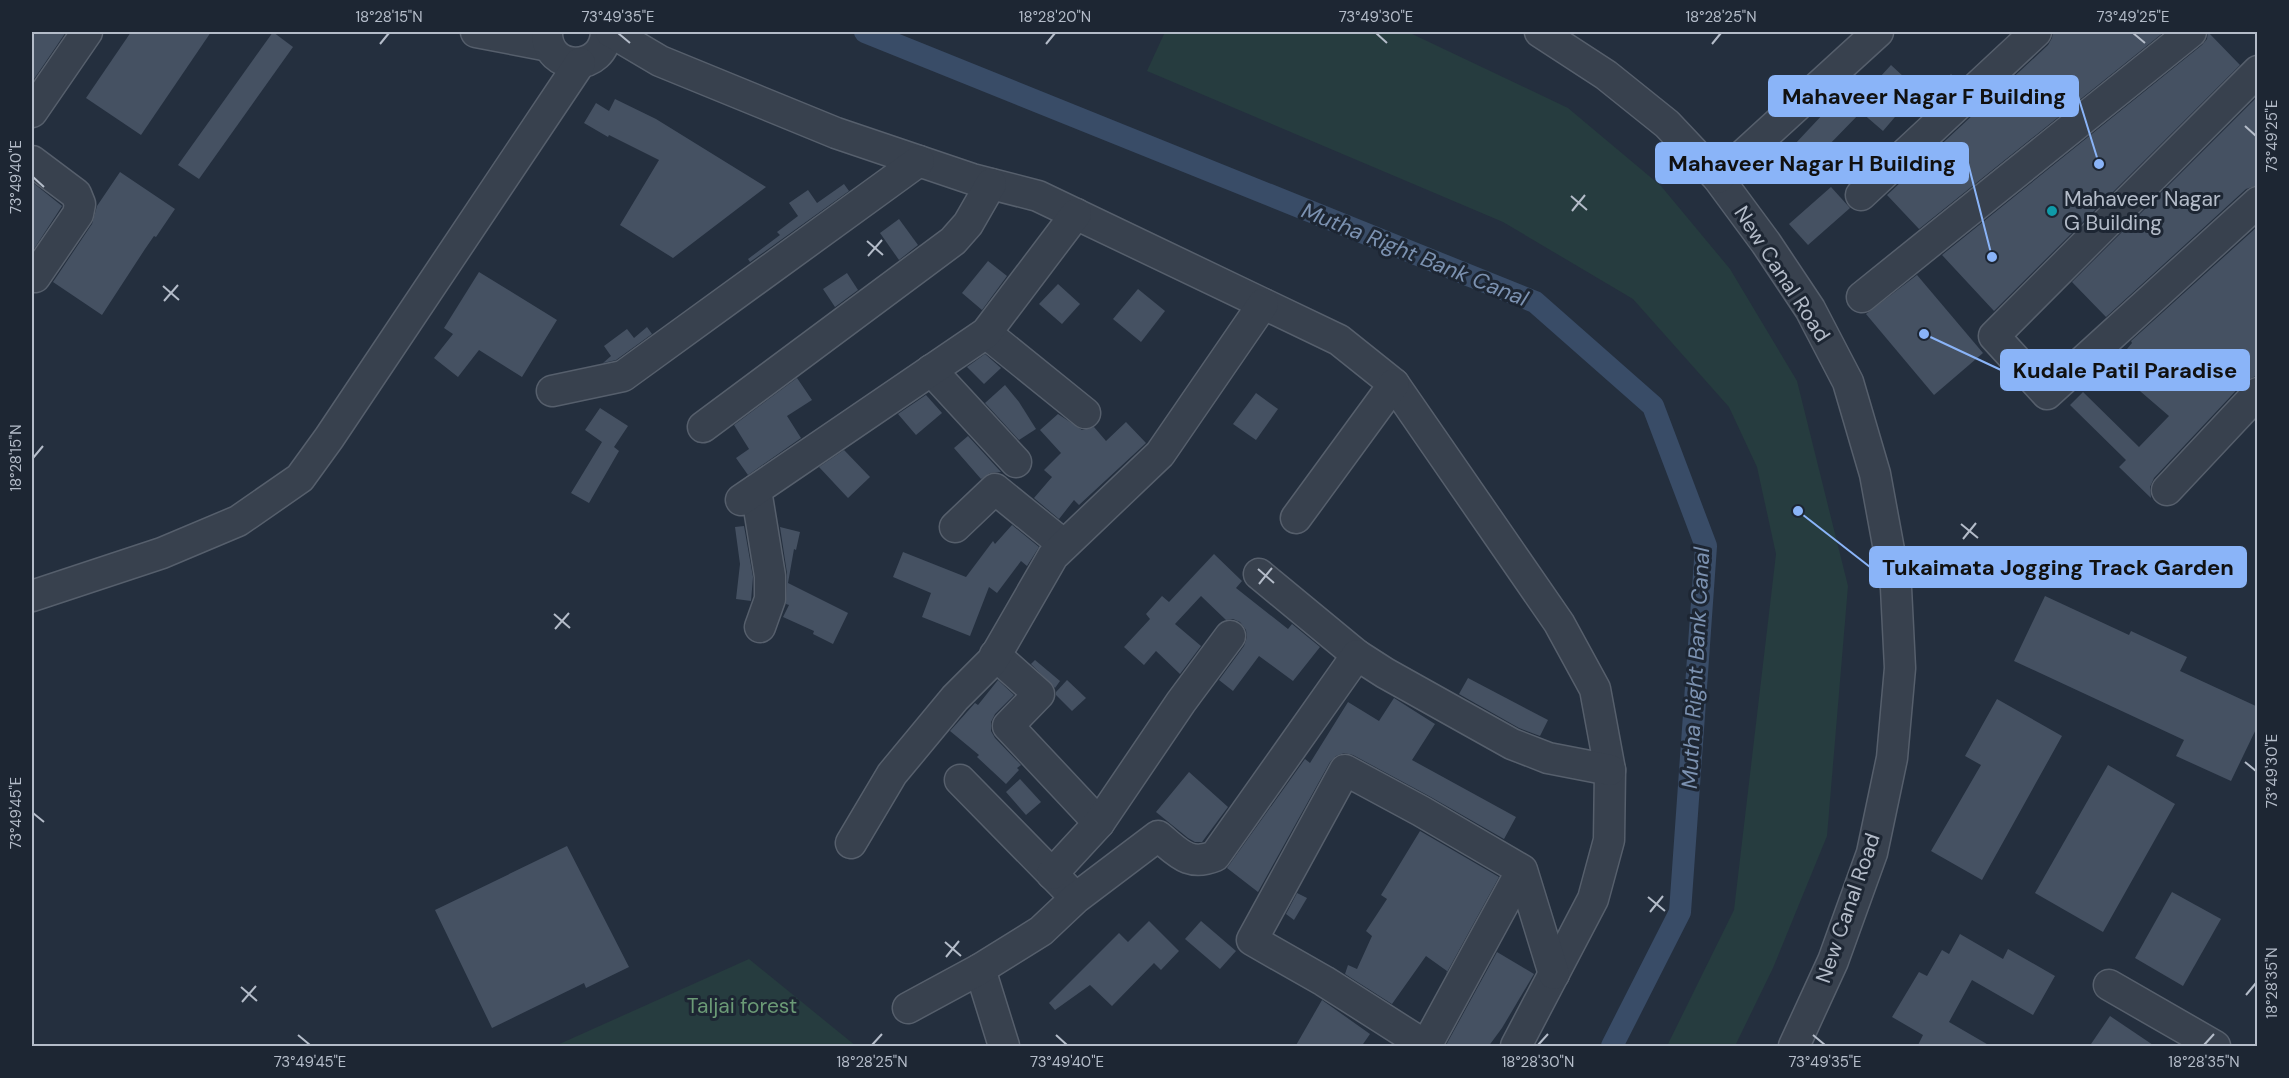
<svg xmlns="http://www.w3.org/2000/svg" width="2289" height="1078" font-family="'DM Sans',sans-serif">
	<style>
		.green { fill: #263c3f }
		.lines { fill: none; stroke-linecap: round; stroke-linejoin: round }
		.canal { stroke: #394c67; stroke-width: 22 }
		.building { fill: #455162 }
		.minor-casing { stroke: #565f6c; stroke-width: 33 }
		.minor { stroke: #38414e; stroke-width: 30 }
		.ticks { fill: none; stroke: #b4bcc9; stroke-width: 2 }
		.culture-dot { fill: #0f9aa8; stroke: #1d2633; stroke-width: 2 }
		.labels { text-anchor: middle; stroke-width: 6; stroke-linejoin: round; paint-order: stroke }
		.poi-label { font-size: 21px; fill: #b4bcc9; stroke: #1d2633; text-anchor: start }
		.street-label { font-size: 21px; fill: #b4bcc9; stroke: #1d2633 }
		.park-label { font-size: 21px; fill: #6b9a76; stroke: #1d2633 }
		.water-label { font-size: 22px; font-style: italic; fill: #7c92b1; stroke: #1d2633 }
		.leader { fill: none; stroke: #8ab4f8; stroke-width: 2 }
		.callout-dot { fill: #8ab4f8; stroke: #1d2633; stroke-width: 2 }
		.callout { fill: #8ab4f8; stroke: #8ab4f8; stroke-width: 2 }
		.callout-label { font-size: 22px; text-anchor: middle; font-weight: bold; fill: #111 }
		.neatline { fill: none; stroke: #b4bcc9; stroke-width: 2 }
		.ticks-label { font-size: 15px; text-anchor: middle; fill: #b4bcc9 }
	</style>
	<rect width="100%" height="100%" fill="#242f3e"/>
	<!-- green -->
	<g class="green">
		<path d="M1165,32h243l160,76 93,78 69,83 67,112 51,205 -21,250 -54,132 -38,78h-68l67,-136 42,-356 -19,-87 -28,-60 -96,-108 -130,-77 -356,-151z"/>
		<path d="M749,959l107,87h-301z"/>
	</g>
	<g class="lines">
		<!-- canal -->
		<path class="canal" d="M865,32l670,270 118,104 53,140 -26,366 -68,134"/>
	</g>
	<!-- building -->
	<g class="building">
		<path d="M32,32h34l-34,50z"/>
		<path d="M131,32h80l-70,103 -55,-37z"/>
		<path d="M273,32l20,15 -94,132 -21,-14z"/>
		<path d="M2053,32h111l-245,197 -32,-34 161,-150 4,-7z"/>
		<path d="M2208,32l32,33 -246,246 -52,-56 260,-210 5,-6z"/>
		<path d="M1891,65l27,25 -35,41 -22,-19 -35,36 -4,-3 -27,31 -19,-17 15,-17 3,3 62,-66 12,11z"/>
		<path d="M1951,74l7,7 -27,25 -6,-5z"/>
		<path d="M2258,96v89l-12,4 -140,128 -34,-35z"/>
		<path d="M615,99l41,20 110,68 -93,71 -53,-33 39,-65 -50,-25 -1,2 -24,-14 12,-20 13,8z"/>
		<path d="M120,172l55,37 -19,28 -2,-1 -9,13 -43,66 -49,-33 39,-58 5,-18z"/>
		<path d="M32,182l30,24 -30,46z"/>
		<path d="M844,184l5,7 -99,71 -2,-3 32,-24 -3,-3 21,-16 -9,-13 19,-13 9,13z"/>
		<path d="M1831,187l19,21 -42,37 -19,-21z"/>
		<path d="M899,219l19,26 -19,15 -19,-27z"/>
		<path d="M2258,226v149l-13,6 -91,97 -4,9 1,11 -32,-31 7,-7 -56,-55 13,-13 56,55 30,-31 -57,-49 20,-24 -1,-2z"/>
		<path d="M988,261l19,15 -25,34 -20,-17z"/>
		<path d="M479,272l78,48 -35,57 -43,-27 -21,27 -24,-19 19,-24 -9,-6z"/>
		<path d="M847,273l11,17 -23,17 -12,-18z"/>
		<path d="M1917,275l66,78 -49,42 -68,-81z"/>
		<path d="M1058,284l22,20 -18,20 -23,-20z"/>
		<path d="M1138,289l27,22 -24,31 -28,-23z"/>
		<path d="M647,327l5,7 -36,26 -13,3 8,-7 -7,-10 23,-17 7,9z"/>
		<path d="M985,354l16,14 -17,16 -17,-17z"/>
		<path d="M797,378l15,22 -25,16 14,22 -53,37 -12,-17 13,-9 -15,-24z"/>
		<path d="M1005,385l14,17 17,27 -17,11 -34,-37z"/>
		<path d="M1256,393l22,16 -22,31 -23,-16z"/>
		<path d="M926,395l16,18 -26,22 -18,-21z"/>
		<path d="M600,408l28,18 -14,21 5,4 -30,52 -18,-10 31,-51 -17,-12z"/>
		<path d="M1058,414l24,16 12,-3 12,14 20,-19 20,21 -67,62 -5,-5 -15,19 -25,-21 18,-21 -8,-7 17,-17 -21,-23z"/>
		<path d="M968,436l33,36 -11,1 -9,6 -27,-31z"/>
		<path d="M844,450l26,27 -22,21 -29,-31z"/>
		<path d="M1012,525l27,22 -12,19 -6,-5 -24,32 -8,-6 -19,49 -48,-19 9,-24 -38,-16 10,-25 63,25 27,-36 2,3z"/>
		<path d="M744,526l9,51 -2,24 -15,-2 4,-35 -5,-37z"/>
		<path d="M780,527l20,5 -4,18 -2,-1 -6,34 60,30 -15,31 -20,-10 1,-3 -31,-14 6,-12 -3,-1 1,-31z"/>
		<path d="M1214,554l28,27 -6,7 52,41 4,-5 28,23 -27,34 -34,-25 -26,35 -14,-11 25,-34 3,-9 -1,-7 -6,-8 -7,-3 -7,1 -25,-24 -26,28 26,22 -21,28 -24,-23 -12,14 -20,-18 26,-28 -4,-5 16,-18 7,6z"/>
		<path d="M2045,596l84,39 2,-4 56,26 -7,14 78,36v18l-27,56 -55,-25 8,-16 -170,-79z"/>
		<path d="M1035,660l25,21 -5,7 -24,-24z"/>
		<path d="M1468,678l80,42 -8,16 -21,-8 -60,-34z"/>
		<path d="M998,680l16,15 -19,19 -4,8v9l4,7 26,27 -4,3 2,2 -13,14 -29,-27 2,-2 -29,-24 25,-28 3,2z"/>
		<path d="M1067,680l19,18 -14,13 -16,-16v-3z"/>
		<path d="M1394,698l41,26 -23,36 104,57 -12,22 -75,-43 -76,-41 -9,-2 -8,3 -6,6 -72,130 -31,-24 78,-109 5,4 38,-61 31,19z"/>
		<path d="M1997,699l65,37 -80,144 -51,-29 50,-86 -16,-9z"/>
		<path d="M2108,765l67,39 -72,128 -68,-39z"/>
		<path d="M1189,772l39,35 -26,35h-7l-7,-4 -32,-26z"/>
		<path d="M1020,779l21,23 -15,13 -20,-23z"/>
		<path d="M1420,831l79,46 -53,97 1,-3 -21,-15 -34,48 -47,-30 3,-9 9,4 15,-33 -6,-5 21,-32 -6,-4z"/>
		<path d="M567,846l62,121 -43,21 -2,-5 -92,45 -57,-118z"/>
		<path d="M2172,892l49,27 -38,67 -48,-28z"/>
		<path d="M1297,893l10,5 -13,22 -8,-6z"/>
		<path d="M1149,921l30,30 -18,19 -7,-7 -42,43 -22,-21 -35,25 -6,-7 70,-70 9,9z"/>
		<path d="M1201,921l35,30 -16,18 -35,-30z"/>
		<path d="M1960,934l43,25 5,-10 47,27 -22,39 -61,-35 -23,42 43,25h-75l6,-12 -31,-18 27,-45 8,4 15,-26 7,4z"/>
		<path d="M1497,952l37,22 -32,54 -14,19h-43z"/>
		<path d="M1322,1000l48,34 -9,13h-66z"/>
		<path d="M2110,1016l46,31h-67z"/>
	</g>
	<g class="lines">
		<defs>
			<g id="minor">
				<path d="M476,32l73,14"/>
				<path d="M547,32c-1,41 58,41 59,0"/>
				<path d="M611,32l49,29 176,72 136,46 66,17 301,144 55,44 165,239 36,66 15,81 -1,70 -16,59 -77,147"/>
				<path d="M1540,32l66,43 61,49 51,54 48,65 44,66 38,73 27,92 21,114 4,80 -8,90 -20,95 -39,108 -39,85"/>
				<path d="M2258,71l-264,265 53,58 211,-192"/>
				<path d="M32,112l55,-80"/>
				<path d="M32,161l44,33 4,10 -2,10 -43,63"/>
				<path d="M1718,178l160,-146"/>
				<path d="M1861,195l175,-163"/>
				<path d="M1862,297l329,-265"/>
				<path d="M986,333l99,80"/>
				<path d="M931,370l85,92"/>
				<path d="M552,391l71,-15 296,-215"/>
				<path d="M703,427l250,-186 15,-17 23,-40"/>
				<path d="M756,490l14,86v23l-10,28"/>
				<path d="M2167,490l91,-97"/>
				<path d="M741,500l245,-167 90,-119"/>
				<path d="M1296,518l98,-134"/>
				<path d="M955,527l40,-38 69,56"/>
				<path d="M1259,574l98,81"/>
				<path d="M32,596l130,-43 76,-32 62,-43 29,-40 251,-375"/>
				<path d="M995,655l44,39 -31,32 91,97"/>
				<path d="M960,780l106,108"/>
				<path d="M851,843l41,-69 63,-76 38,-38 60,-104 107,-102 103,-150"/>
				<path d="M1522,870l-96,176 -102,-65 -72,-41 93,-170 76,41 101,59 32,104"/>
				<path d="M1052,874l47,-51 82,-121 49,-66"/>
				<path d="M980,969l24,77"/>
				<path d="M2109,985l106,61"/>
				<path d="M908,1008l72,-39 61,-38 35,-33 82,-62c20,16 30,31 57,20l142,-201 28,18 127,71 36,14 62,12"/>
			</g>
		</defs>
		<!-- minor casing -->
		<use href="#minor" class="minor-casing"/>
		<!-- minor -->
		<use href="#minor" class="minor"/>
	</g>
	<!-- ticks -->
	<path class="ticks" d="M618,33l12,10M1376,33l11,10M2133,33l12,10M380,44l9,-11M1046,44l9,-11M1712,44l9,-11M2245,126l11,10M33,177l11,10M1571,196l16,14M1572,211l13,-16M867,241l16,14M868,256l14,-16M163,286l16,14M164,301l14,-16M33,458l10,-12M1961,524l17,14M1963,539l13,-16M1258,569l16,14M1259,584l13,-16M554,614l16,14M555,629l14,-16M2245,762l11,9M33,813l11,9M1648,897l17,14M1650,912l13,-16M945,942l16,14M946,957l13,-16M241,987l16,14M2246,995l10,-12M242,1002l14,-16M298,1035l12,10M1056,1035l11,10M1813,1035l12,10M872,1045l10,-11M1538,1045l10,-11M2204,1045l10,-11"/>
	<!-- markers -->
	<circle class="culture-dot" cx="2052" cy="211" r="6"/>
	<g class="labels">
		<!-- poi labels -->
		<g class="poi-label">
			<text x="2064" y="206">Mahaveer Nagar<tspan x="2064" dy="24">G Building</tspan></text>
		</g>
		<!-- street labels -->
		<g class="street-label">
			<text transform="translate(1782 274) rotate(57)" y="7">New Canal Road</text>
			<text transform="translate(1848 908) rotate(-71)" y="7">New Canal Road</text>
		</g>
		<!-- park labels -->
		<g class="park-label">
			<text x="742" y="1013">Taljai forest</text>
		</g>
		<!-- water labels -->
		<g class="water-label">
			<text transform="translate(1415 254) rotate(22)" y="8">Mutha Right Bank Canal</text>
			<text transform="translate(1695 668) rotate(-87)" y="8">Mutha Right Bank Canal</text>
		</g>
	</g>
	<!-- callouts -->
	<path class="leader" d="M2099 164L2078 96M1992 257L1968 163M1924 334L2001 370M1798 511L1870 567"/>
	<g class="callout-dot">
		<circle cx="2099" cy="164" r="6"/>
		<circle cx="1992" cy="257" r="6"/>
		<circle cx="1924" cy="334" r="6"/>
		<circle cx="1798" cy="511" r="6"/>
	</g>
	<g class="callout">
		<rect x="1769" y="76" width="309" height="40" rx="6"/>
		<rect x="1656" y="143" width="312" height="40" rx="6"/>
		<rect x="2001" y="350" width="248" height="40" rx="6"/>
		<rect x="1870" y="547" width="376" height="40" rx="6"/>
	</g>
	<g class="callout-label">
		<text x="1924" y="104">Mahaveer Nagar F Building</text>
		<text x="1812" y="171">Mahaveer Nagar H Building</text>
		<text x="2125" y="378">Kudale Patil Paradise</text>
		<text x="2058" y="575">Tukaimata Jogging Track Garden</text>
	</g>
	<!-- border -->
	<rect width="2289" height="1078" fill="none" stroke="#1d2633" stroke-width="66"/>
	<rect x="33" y="33" width="2223" height="1012" class="neatline"/>
	<g class="ticks-label">
		<text x="389" y="22">18°28'15"N</text>
		<text x="618" y="22">73°49'35"E</text>
		<text x="1055" y="22">18°28'20"N</text>
		<text x="1376" y="22">73°49'30"E</text>
		<text x="1721" y="22">18°28'25"N</text>
		<text x="2133" y="22">73°49'25"E</text>
		<text transform="translate(2272 136) rotate(-90)" y="5">73°49'25"E</text>
		<text transform="translate(16 177) rotate(-90)" y="5">73°49'40"E</text>
		<text transform="translate(16 458) rotate(-90)" y="5">18°28'15"N</text>
		<text transform="translate(2272 771) rotate(-90)" y="5">73°49'30"E</text>
		<text transform="translate(16 813) rotate(-90)" y="5">73°49'45"E</text>
		<text transform="translate(2272 983) rotate(-90)" y="5">18°28'35"N</text>
		<text x="310" y="1067">73°49'45"E</text>
		<text x="872" y="1067">18°28'25"N</text>
		<text x="1067" y="1067">73°49'40"E</text>
		<text x="1538" y="1067">18°28'30"N</text>
		<text x="1825" y="1067">73°49'35"E</text>
		<text x="2204" y="1067">18°28'35"N</text>
	</g>
</svg>
